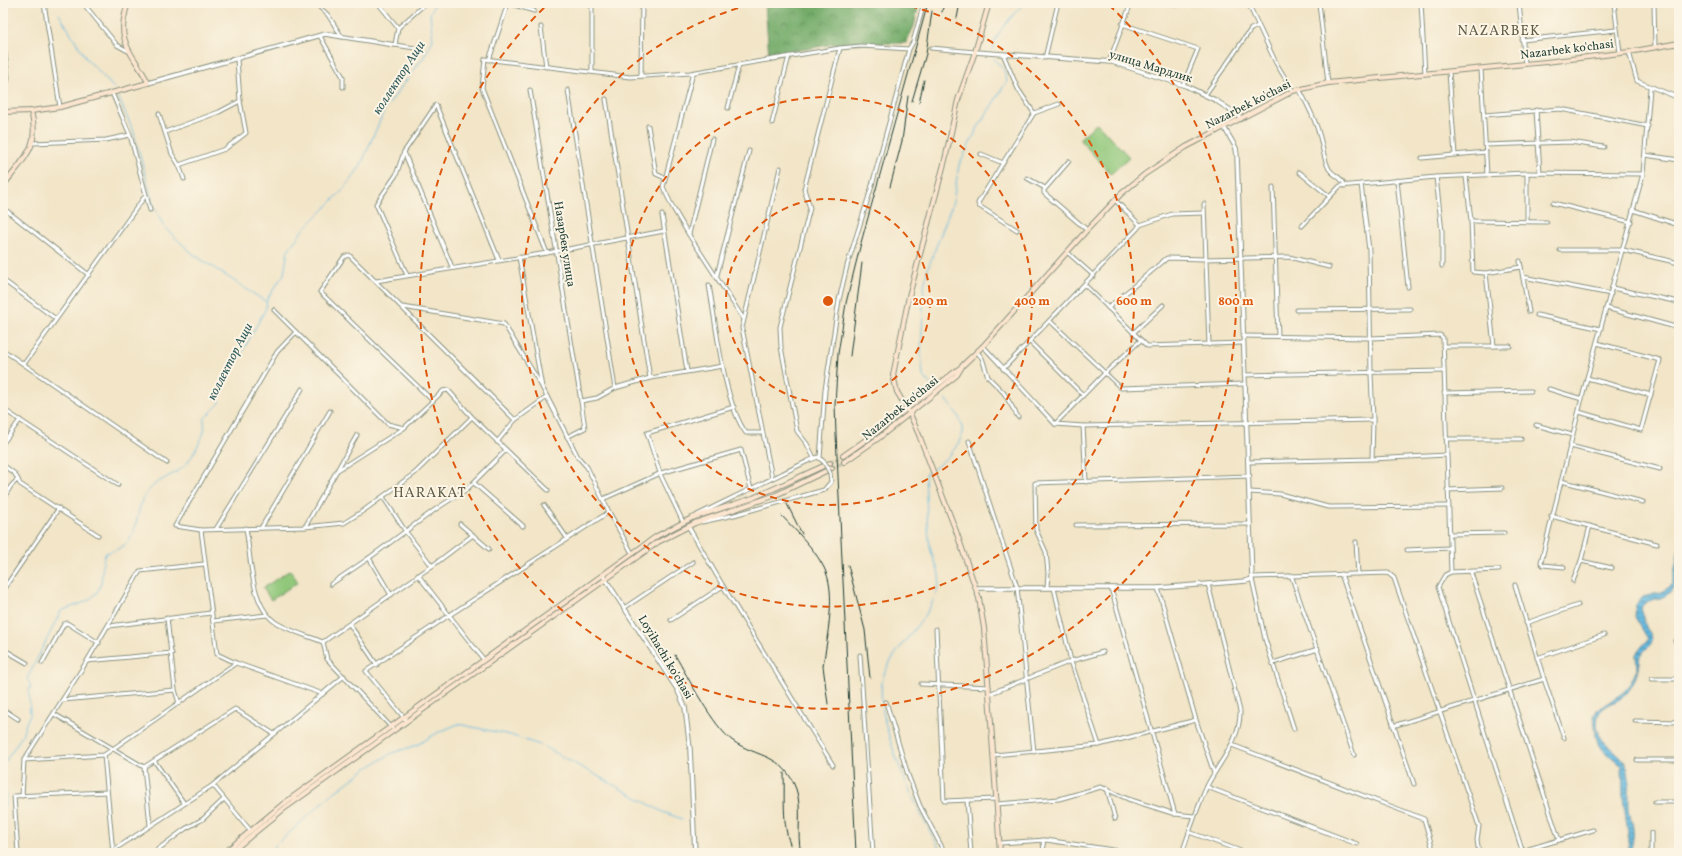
<svg xmlns="http://www.w3.org/2000/svg" width="1682" height="856" font-family="Vollkorn,serif">
	<style>
		.green { fill: #90c77a; stroke: #588257 }
		.forest { fill: url(#forest-crowns); stroke: #4a744f }
		.water { fill: url(#water-rules); stroke: #427c8a }
		.lines { fill: none; stroke-linecap: round; stroke-linejoin: round }
		.stream { stroke: #65bae1; stroke-width: 1 }
		.secondary-tunnel { stroke: #c8c3aa; stroke-width: 4; stroke-dasharray: 4 2; stroke-linecap: butt }
		.minor-casing { stroke: #88917e; stroke-width: 5 }
		.tertiary-casing { stroke: #88917e; stroke-width: 5.5 }
		.secondary-casing { stroke: #88917e; stroke-width: 6 }
		.minor { stroke: #fff; stroke-width: 3 }
		.tertiary { stroke: #fff; stroke-width: 3.5 }
		.secondary { stroke: #fce5cf; stroke-width: 4 }
		.rail { stroke: #1f3d34; stroke-width: 1 }
		.minor-bridge-casing { stroke: #88917e; stroke-width: 5; stroke-linecap: butt }
		.minor-bridge { stroke: #fff; stroke-width: 3 }
		.ring { fill: none; stroke: #de580e; stroke-width: 2; stroke-dasharray: 7 5 }
		.labels { text-anchor: middle; stroke-width: 4; stroke-linejoin: round; paint-order: stroke }
		.street-label { font-size: 12px; fill: #1f3d34; stroke: #fcf5e5 }
		.water-label { font-size: 13px; font-style: italic; fill: #305c5f; stroke: #fcf5e5 }
		.quarter-label { font-size: 14px; letter-spacing: 1px; fill: #5f5b46; stroke: #fcf5e5 }
		.centre { fill: #de580e; stroke: #fcf5e5; stroke-width: 2 }
		.ring-label { font-size: 12px; text-anchor: middle; font-weight: bold; fill: #de580e; stroke: #fcf5e5; stroke-width: 4; stroke-linejoin: round; paint-order: stroke }
	</style>
	<defs>
		<pattern id="forest-crowns" width="20" height="18" patternUnits="userSpaceOnUse"><rect width="20" height="18" fill="#74ac6a"/><path d="M2 6a3 3 0 1 1 6 0M12 15a3 3 0 1 1 6 0" fill="none" stroke="#5f8d58"/></pattern>
		<pattern id="water-rules" width="6" height="5" patternUnits="userSpaceOnUse"><rect width="6" height="5" fill="#65bae1"/><path d="M0 2.5h6" fill="none" stroke="#5398b7"/></pattern>
	</defs>
	<rect width="100%" height="100%" fill="#fcf5e5"/>
	<filter id="ink" filterUnits="userSpaceOnUse"><feTurbulence type="fractalNoise" baseFrequency=".025" numOctaves="2"/><feDisplacementMap in="SourceGraphic" scale="8" xChannelSelector="R" yChannelSelector="G"/><feConvolveMatrix kernelMatrix="1 2 1 2 8 2 1 2 1" color-interpolation-filters="sRGB"/></filter>
	<filter id="wash" filterUnits="userSpaceOnUse"><feTurbulence type="fractalNoise" baseFrequency=".012" numOctaves="4" result="noise"/><feDisplacementMap in="SourceGraphic" scale="16" xChannelSelector="R" yChannelSelector="G"/><feGaussianBlur stdDeviation="0.9" result="paint"/><feColorMatrix in="noise" values="0 0 0 0 0 0 0 0 0 0 0 0 0 0 0 0 0 1.4 0 .05"/><feComposite in="paint" operator="in"/></filter>
	<g filter="url(#wash)">
		<rect width="100%" height="100%" fill="#f2e5c8"/>
		<!-- green -->
		<g class="green">
			<path d="M1097,123l32,34 -18,17 -32,-35z"/>
			<path d="M290,570l8,12 -27,18 -8,-12z"/>
		</g>
		<!-- forest -->
		<path class="forest" d="M765,3h154l-5,23 -8,17 -73,1 -64,12z"/>
		<!-- water -->
		<path class="water" d="M1679,548c0,17 1,44 -19,50 -7,2 -15,2 -19,10 2,4 2,8 3,12 5,21 17,16 -4,35 -2,15 -3,26 -14,39 -6,8 -26,11 -28,22 -6,31 23,30 29,52 4,13 1,28 2,40 0,7 4,14 4,21 1,8 -1,16 -3,24h-3l2,-12 -6,-44 -1,-31 -23,-20 -3,-9 -2,-21 3,-6 27,-18 7,-10 6,-13 -1,-15 12,-15 -13,-22 1,-12 7,-8 19,-5 10,-8z"/>
		<g class="lines">
			<!-- stream -->
			<g class="stream">
				<path d="M59,14l27,44 28,30"/>
				<path d="M992,50c4,-19 20,-33 32,-47"/>
				<path d="M118,97l15,33 20,74 12,24 28,26 73,48"/>
				<path d="M930,384l-7,-8 -2,-22 3,-68 4,-18 25,-66 6,-37 18,-36 30,-48 -3,-11 -11,-12"/>
				<path d="M933,469c11,-8 27,-22 29,-36 2,-12 -9,-25 -16,-34"/>
				<path d="M930,471l-5,3c1,24 2,49 5,73 2,11 11,24 9,35 -4,32 -41,60 -54,90 -18,40 35,146 58,181"/>
				<path d="M3,765l19,-29 4,-13 4,-8 -1,-24 2,-5 -4,-7 34,-68c22,-9 40,-10 41,-37 1,-7 0,-15 4,-21 41,-9 23,-41 43,-63 8,-10 23,-14 33,-22 8,-6 19,-27 22,-36 1,-4 0,-9 0,-13l16,-16 -2,-6 48,-89 1,-9 17,-25 4,-24 15,-20 39,-39 18,-24 25,-58 38,-51 10,-18 -3,-26 5,-11"/>
				<path d="M3,789l2,1v16l-2,1"/>
				<path d="M267,853l65,-59 35,-26 25,-15 25,-8 20,-12 21,-9 52,11 33,11 120,66 19,7"/>
			</g>
		</g>
	</g>
	<g filter="url(#ink)">
		<g class="lines">
			<!-- secondary-tunnel -->
			<g class="secondary-tunnel">
				<path d="M830,463l13,-7"/>
				<path d="M832,468l12,-6"/>
			</g>
			<defs>
				<g id="minor">
					<path d="M44,3l16,104"/>
					<path d="M83,3l34,42 11,6"/>
					<path d="M315,3l13,12 14,22"/>
					<path d="M378,3l20,25"/>
					<path d="M592,3v69"/>
					<path d="M1168,3l8,2 11,-2"/>
					<path d="M1248,3l28,60 17,28"/>
					<path d="M1319,3l9,80"/>
					<path d="M1421,3l4,71"/>
					<path d="M1519,3l6,61"/>
					<path d="M1614,3l6,50"/>
					<path d="M1654,3l1,45"/>
					<path d="M1421,5l24,-2"/>
					<path d="M1122,24l76,25 -15,36"/>
					<path d="M541,27l5,40"/>
					<path d="M320,36l23,41v10"/>
					<path d="M3,38l5,40 -5,19"/>
					<path d="M1522,40l94,-10"/>
					<path d="M931,48l44,4"/>
					<path d="M422,49l-27,-4 3,-17 28,-25"/>
					<path d="M1629,52l8,29 42,17"/>
					<path d="M1003,54l15,35 16,24"/>
					<path d="M1045,58l13,-55"/>
					<path d="M489,60l19,-57 26,8"/>
					<path d="M1109,62l22,-59"/>
					<path d="M1481,69l6,106"/>
					<path d="M1449,72l6,83"/>
					<path d="M693,73l-30,114 10,21 16,27 54,83"/>
					<path d="M641,76l1,-73"/>
					<path d="M1299,89c8,15 16,29 20,45 4,12 4,24 10,35 5,8 13,7 16,17"/>
					<path d="M530,90l51,311"/>
					<path d="M568,90l47,298"/>
					<path d="M112,93l18,42 20,75"/>
					<path d="M1205,95l46,-66 7,-3"/>
					<path d="M606,99l44,279"/>
					<path d="M436,105l63,155"/>
					<path d="M728,108l11,-43"/>
					<path d="M1536,110l4,63"/>
					<path d="M159,114l13,40 7,11 5,14"/>
					<path d="M1484,115l76,-6 88,17"/>
					<path d="M772,123l17,-67"/>
					<path d="M648,126l8,48 9,4"/>
					<path d="M165,132l54,-20 21,-11"/>
					<path d="M33,143l73,-3 24,-5"/>
					<path d="M1485,145l85,-3 34,5"/>
					<path d="M404,152l48,115"/>
					<path d="M981,154l22,9"/>
					<path d="M1645,155l34,5"/>
					<path d="M1422,158l64,-6"/>
					<path d="M1069,161l-25,29v3l43,37"/>
					<path d="M179,165l46,-16 21,-16 -6,-32 -3,-42"/>
					<path d="M1299,172l30,24"/>
					<path d="M1527,173v48"/>
					<path d="M1466,176l5,45 2,51 13,1 35,-6 -1,-6"/>
					<path d="M1436,177l6,55v34"/>
					<path d="M1027,178l18,10"/>
					<path d="M1397,180l11,107"/>
					<path d="M1361,184l8,66 2,124 2,46 -1,39"/>
					<path d="M1273,187l5,149"/>
					<path d="M1553,203l78,19"/>
					<path d="M1204,204l5,141"/>
					<path d="M3,208l86,67"/>
					<path d="M1633,210l46,15"/>
					<path d="M662,215l25,156"/>
					<path d="M1471,221l76,1"/>
					<path d="M1140,225l32,-11 32,-1"/>
					<path d="M1302,226l38,-40 96,-9 91,-4 116,1"/>
					<path d="M1017,230l-38,-24 -1,-3 56,-90 25,-9"/>
					<path d="M689,234l23,-95"/>
					<path d="M1560,250h63l56,13"/>
					<path d="M1067,252l27,24"/>
					<path d="M547,253l-65,-165 3,-29 145,18 60,-4 150,-25 21,-2 48,3"/>
					<path d="M519,257l23,130 36,70 9,10 22,45 23,41"/>
					<path d="M1521,267l8,45"/>
					<path d="M1486,273l8,73"/>
					<path d="M407,275l-31,-71 20,-29 8,-23 32,-47"/>
					<path d="M717,275l32,-124"/>
					<path d="M1523,277l88,17"/>
					<path d="M3,280l53,39"/>
					<path d="M376,281l171,-28 117,-22"/>
					<path d="M709,285c7,39 15,119 37,148h16"/>
					<path d="M1085,285l62,61 96,-3"/>
					<path d="M1612,288l67,14"/>
					<path d="M403,307l101,17 37,61"/>
					<path d="M1108,308l59,-50 38,1 84,-2 40,10"/>
					<path d="M1606,308l73,20"/>
					<path d="M274,310l114,114 16,4 39,-37 5,-1 24,27 76,73"/>
					<path d="M1297,310l113,-1"/>
					<path d="M1537,315l64,14"/>
					<path d="M1050,321l71,67 123,-4"/>
					<path d="M296,332l-19,20 -102,174 26,4 104,-3 39,-4 19,-12 52,-38 57,-56"/>
					<path d="M1133,333l30,-28"/>
					<path d="M1242,336l129,2 69,-3 3,3 8,234"/>
					<path d="M1030,342l53,53"/>
					<path d="M983,346l72,78 28,2 290,-6"/>
					<path d="M1443,346h67"/>
					<path d="M3,350l164,113"/>
					<path d="M977,352l5,6 6,19 16,16 14,24"/>
					<path d="M24,364l121,-168"/>
					<path d="M1003,369l134,-140 3,-4 -25,-25"/>
					<path d="M1244,375l200,-4"/>
					<path d="M1587,378l64,17"/>
					<path d="M1549,389l33,10"/>
					<path d="M1444,393l87,-2"/>
					<path d="M433,401l-113,-109 24,-35 5,-2 166,165"/>
					<path d="M3,409l115,76"/>
					<path d="M1579,412l62,18 19,-70 -63,-17"/>
					<path d="M1055,424l50,-51 36,-33"/>
					<path d="M1536,425l36,10"/>
					<path d="M1083,426l3,56"/>
					<path d="M567,437l18,-9 -4,-27 16,-3 18,-10 35,-10 73,-12"/>
					<path d="M1446,439h75"/>
					<path d="M969,441l48,146 17,165"/>
					<path d="M497,442l18,-22 32,-23"/>
					<path d="M3,443l17,-23"/>
					<path d="M1570,446l90,23"/>
					<path d="M814,458l-7,-14 -10,-13 -16,-84 -1,-20 30,-119 -6,-19 36,-141"/>
					<path d="M820,458l5,-68 14,-90 8,-34 24,-77 38,-140 4,-7 11,-39"/>
					<path d="M1249,462l123,-3 74,-4"/>
					<path d="M3,465l12,9 5,10 78,51"/>
					<path d="M338,470l66,-42"/>
					<path d="M772,478l-30,-150 38,-160"/>
					<path d="M1561,481l82,21"/>
					<path d="M474,483l49,43"/>
					<path d="M1447,490l55,-2"/>
					<path d="M1250,492l30,2 48,13 121,-1"/>
					<path d="M383,497l23,35 26,34"/>
					<path d="M3,499l8,-13 7,-7"/>
					<path d="M603,499l58,-26 80,-23 10,39"/>
					<path d="M544,505l23,33"/>
					<path d="M697,515l111,-54 10,-4 6,5"/>
					<path d="M1551,516l106,28"/>
					<path d="M683,522l-22,-46 -14,-43 87,-26"/>
					<path d="M702,522l32,-7 90,-25 7,-8 -1,-9"/>
					<path d="M460,524l29,25"/>
					<path d="M1076,525l174,-1"/>
					<path d="M688,526l35,60 110,179"/>
					<path d="M1590,526l-9,35 31,7"/>
					<path d="M305,527l52,-92"/>
					<path d="M246,528c5,29 4,76 29,94 14,9 33,14 48,20"/>
					<path d="M261,528l69,-117"/>
					<path d="M216,529l86,-140"/>
					<path d="M201,530l16,124 19,9 87,31"/>
					<path d="M1450,534l54,-1"/>
					<path d="M1356,542l2,32"/>
					<path d="M1407,550l43,-2"/>
					<path d="M369,558l22,37"/>
					<path d="M1564,567l-21,-2 -2,-3 46,-184 56,-204 7,-86"/>
					<path d="M1499,570l-48,2 -6,3 -7,12 85,266"/>
					<path d="M1471,573l88,267"/>
					<path d="M1341,574l73,210"/>
					<path d="M418,575l66,85"/>
					<path d="M1291,575l63,180"/>
					<path d="M1253,577l135,-4 6,5 85,248 -2,14 2,13"/>
					<path d="M1252,579l13,60 29,90"/>
					<path d="M1573,581l8,-20"/>
					<path d="M331,584l38,-26 67,-49 31,-20 39,-39"/>
					<path d="M1515,585l29,94 20,59"/>
					<path d="M1047,588l1,-15 -2,-21 -10,-22 -1,-47 215,-7"/>
					<path d="M1054,588l17,73 28,84"/>
					<path d="M1111,588l64,226"/>
					<path d="M1158,588l38,132 18,53"/>
					<path d="M3,590l56,-82"/>
					<path d="M624,608l69,-46"/>
					<path d="M167,618l8,72 4,13"/>
					<path d="M671,620l52,-34"/>
					<path d="M213,621l54,-6"/>
					<path d="M1526,623l52,-18"/>
					<path d="M350,625l27,40"/>
					<path d="M109,626l102,-13"/>
					<path d="M936,629l8,172 53,-2"/>
					<path d="M1675,641h4"/>
					<path d="M323,642l109,-76 41,-31"/>
					<path d="M323,642l4,17 65,69"/>
					<path d="M3,649l24,14"/>
					<path d="M860,655l13,198"/>
					<path d="M1537,658l67,-23"/>
					<path d="M87,661l85,-8"/>
					<path d="M42,663l22,-39 3,-1 32,20"/>
					<path d="M1273,663l45,-14"/>
					<path d="M1652,679h27"/>
					<path d="M921,684l68,3"/>
					<path d="M989,694l82,-33 32,-9"/>
					<path d="M63,700l112,-10"/>
					<path d="M886,702l22,73 12,31 25,47"/>
					<path d="M3,709l15,10"/>
					<path d="M54,714l90,53"/>
					<path d="M405,719l-39,-48 82,-55 161,-104"/>
					<path d="M1635,721l44,1"/>
					<path d="M1393,726l151,-47"/>
					<path d="M1232,745l192,74 10,34"/>
					<path d="M104,755l9,98"/>
					<path d="M994,755l105,-10 97,-25"/>
					<path d="M24,760l80,-5 132,-92"/>
					<path d="M1637,760h42"/>
					<path d="M155,762l29,41"/>
					<path d="M144,767l91,-58 39,25"/>
					<path d="M144,767l6,58"/>
					<path d="M213,785l37,45"/>
					<path d="M1207,787l150,57"/>
					<path d="M1107,788l8,31"/>
					<path d="M22,796l2,-36 63,-99 53,-90 64,-7"/>
					<path d="M967,800l4,53"/>
					<path d="M1655,802h24"/>
					<path d="M997,804l62,-5 42,-12 27,12 47,15 19,2"/>
					<path d="M1189,832l57,21"/>
					<path d="M1043,840l1,13"/>
					<path d="M1000,843l46,-3 87,13"/>
					<path d="M1522,851l71,-21"/>
					<path d="M18,853l-4,-57 93,-4"/>
					<path d="M89,853l23,-2 101,-66 131,-109"/>
					<path d="M153,853l32,-24 18,-10 21,-20"/>
					<path d="M1182,853c8,-23 15,-45 25,-67 12,-24 34,-46 33,-75l-32,-127"/>
					<path d="M1651,853v-20"/>
				</g>
				<g id="tertiary">
					<path d="M975,52l137,10 74,24 29,14 23,15 3,4"/>
					<path d="M148,83l177,-49 70,11"/>
					<path d="M604,577l73,112 8,18 5,42 5,104"/>
					<path d="M976,588h182l88,-7 6,-2 -15,-423 -1,-8 -12,-21"/>
				</g>
				<g id="secondary">
					<path d="M989,3l-14,49 -17,48 -13,60 -36,136 -16,79 4,17 13,22 9,21 37,96 23,67 5,30 5,66 11,159"/>
					<path d="M3,112l28,-1 29,-4 88,-24c-3,-8 -8,-14 -12,-21 -15,-22 -16,-35 -8,-59"/>
					<path d="M3,186c20,-27 38,-38 28,-75"/>
					<path d="M843,456l34,-24 84,-65"/>
					<path d="M844,462l36,-25 77,-62 6,-10 20,-19 104,-116 34,-36 24,-20 41,-27 107,-56 35,-8 218,-21 83,-10 50,-9"/>
					<path d="M224,853l59,-49 374,-268 35,-18 61,-20 77,-35"/>
					<path d="M230,853l55,-45 373,-266 37,-19 81,-28 56,-27"/>
				</g>
			</defs>
			<!-- minor casing -->
			<use href="#minor" class="minor-casing"/>
			<!-- tertiary casing -->
			<use href="#tertiary" class="tertiary-casing"/>
			<!-- secondary casing -->
			<use href="#secondary" class="secondary-casing"/>
			<!-- minor -->
			<use href="#minor" class="minor"/>
			<!-- tertiary -->
			<use href="#tertiary" class="tertiary"/>
			<!-- secondary -->
			<use href="#secondary" class="secondary"/>
			<!-- rail -->
			<g class="rail">
				<path d="M942,12l2,-9"/>
				<path d="M957,18l3,-15"/>
				<path d="M912,101l14,-47 6,-43"/>
				<path d="M919,103l5,-23"/>
				<path d="M890,187l12,-46 6,-45"/>
				<path d="M850,356l12,-93"/>
				<path d="M787,504l15,30"/>
				<path d="M782,516c14,15 30,30 40,48 13,21 8,52 5,75"/>
				<path d="M848,565l17,65 5,48"/>
				<path d="M675,655c13,22 38,72 58,86 24,17 50,12 63,48 7,20 0,44 5,64"/>
				<path d="M828,704l-5,-38 5,-31"/>
				<path d="M784,773c1,26 -3,57 10,80"/>
				<path d="M856,853l-20,-419 -1,-29 3,-51 8,-51 16,-64 66,-236"/>
			</g>
			<defs>
				<path id="minor-bridge" d="M824,462l6,11"/>
			</defs>
			<!-- minor-bridge casing -->
			<use href="#minor-bridge" class="minor-bridge-casing"/>
			<!-- minor-bridge -->
			<use href="#minor-bridge" class="minor-bridge"/>
		</g>
	</g>
	<!-- distance rings -->
	<g class="ring">
		<circle cx="828" cy="301" r="102"/>
		<circle cx="828" cy="301" r="204"/>
		<path d="M899 3A306 306 0 1 1 757 3"/>
		<path d="M1109 5A408 408 0 1 1 547 5"/>
	</g>
	<g class="labels">
		<!-- street labels -->
		<g class="street-label">
			<text transform="translate(1567 49) rotate(-7)" y="4">Nazarbek ko'chasi</text>
			<text transform="translate(1151 66) rotate(17)" y="4">улица Мардлик</text>
			<text transform="translate(1248 104) rotate(-27)" y="4">Nazarbek ko'chasi</text>
			<text transform="translate(565 244) rotate(81)" y="4">Назарбек улица</text>
			<text transform="translate(900 408) rotate(-39)" y="4">Nazarbek ko'chasi</text>
			<text transform="translate(666 657) rotate(59)" y="4">Loyihachi ko'chasi</text>
		</g>
		<!-- water labels -->
		<g class="water-label">
			<text transform="translate(398 77) rotate(-57)" y="5">коллектор Ащи</text>
			<text transform="translate(229 361) rotate(-63)" y="5">коллектор Ащи</text>
		</g>
		<!-- quarter labels -->
		<g class="quarter-label">
			<text x="1499" y="35">NAZARBEK</text>
			<text x="430" y="497">HARAKAT</text>
		</g>
	</g>
	<circle cx="828" cy="301" r="6" class="centre"/>
	<g class="ring-label">
		<text x="930" y="305">200 m</text>
		<text x="1032" y="305">400 m</text>
		<text x="1134" y="305">600 m</text>
		<text x="1236" y="305">800 m</text>
	</g>
	<!-- margin -->
	<rect width="1682" height="856" fill="none" stroke="#fcf5e5" stroke-width="16"/>
</svg>
